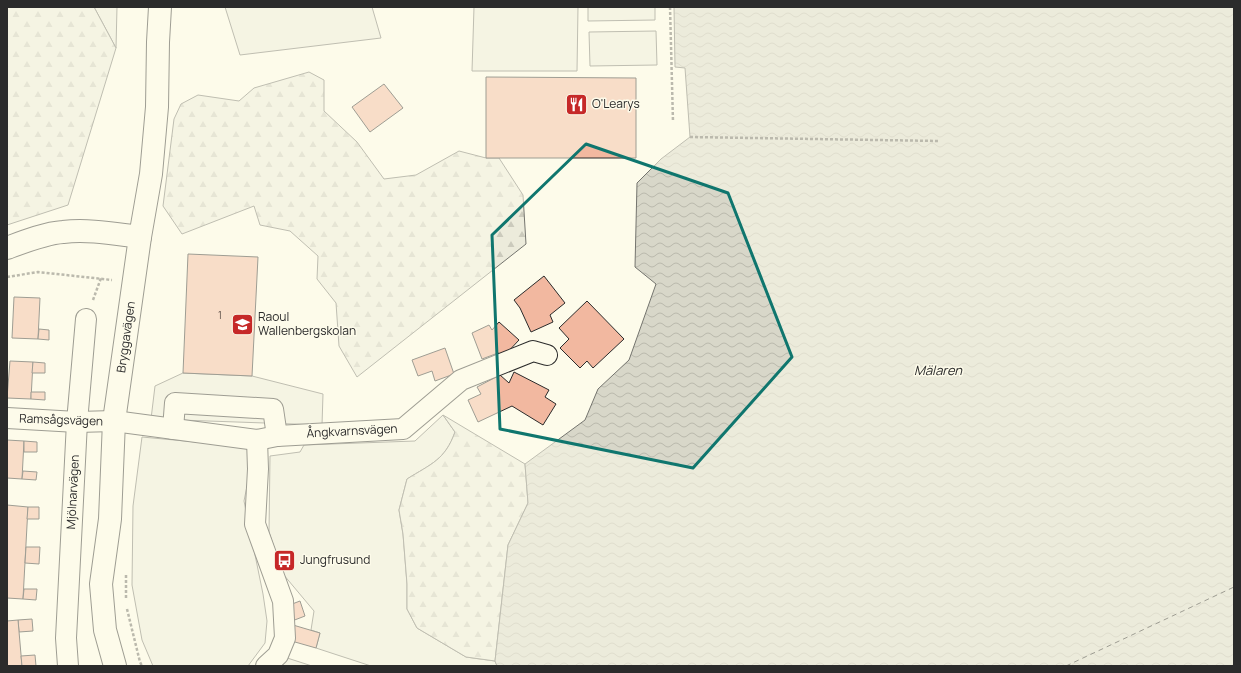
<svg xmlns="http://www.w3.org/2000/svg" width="1241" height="673" font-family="Manrope,sans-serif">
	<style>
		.green { fill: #ecebdb; stroke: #74746e }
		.forest { fill: url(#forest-firs); stroke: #74746e }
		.parking { fill: #eceadb; stroke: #74746e }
		.water { fill: url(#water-waves); stroke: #74746e }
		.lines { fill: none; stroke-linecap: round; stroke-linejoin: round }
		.ferry { stroke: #2b2b2b; stroke-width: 1; stroke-dasharray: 5 4; stroke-linecap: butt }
		.building { fill: #f2b8a0; stroke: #2b2b2b }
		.minor-casing { stroke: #2b2b2b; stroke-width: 22 }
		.tertiary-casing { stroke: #2b2b2b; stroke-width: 24 }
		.secondary-casing { stroke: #2b2b2b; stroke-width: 24 }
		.path { stroke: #6a6964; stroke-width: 2.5; stroke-dasharray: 3 2; stroke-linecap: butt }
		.minor { stroke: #fdfbea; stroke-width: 20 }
		.tertiary { stroke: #fdfbea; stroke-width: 22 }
		.secondary { stroke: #fdfbea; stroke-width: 22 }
		.marked { fill: none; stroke: #0f766e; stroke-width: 3; stroke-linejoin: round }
		.labels { text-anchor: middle; stroke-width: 3; stroke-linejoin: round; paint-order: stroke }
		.number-label { font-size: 10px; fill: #5d4e48 }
		.poi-label { font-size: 12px; fill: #2b2b2b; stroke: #fdfbea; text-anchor: start }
		.street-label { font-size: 12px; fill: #2b2b2b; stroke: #fdfbea }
		.water-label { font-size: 13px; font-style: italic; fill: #2b2b2b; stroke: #fdfbea }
	</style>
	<defs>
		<pattern id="forest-firs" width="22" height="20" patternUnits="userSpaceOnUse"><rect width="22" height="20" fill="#ecebdb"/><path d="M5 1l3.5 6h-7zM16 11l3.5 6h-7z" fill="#cbcabc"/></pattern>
		<pattern id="water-waves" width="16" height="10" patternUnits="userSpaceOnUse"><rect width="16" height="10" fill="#d8d7c9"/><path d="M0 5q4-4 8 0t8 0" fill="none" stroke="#bab9ad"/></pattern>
	</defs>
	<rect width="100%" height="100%" fill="#fdfbea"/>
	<!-- green -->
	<g class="green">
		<path d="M94,7h23l-1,41z"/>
		<path d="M588,7h67v13l-67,1z"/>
		<path d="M656,31l1,34 -67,1 -1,-34z"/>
		<path d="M443,415l12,17c-10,28 -24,32 -48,47l-8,31 4,24 4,50v25l10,19 49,29 29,4 2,5h-126l-55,-18 4,-15 -9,-3 3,-19 -31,-37 -14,-42 1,-76 30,-4 4,-7 111,-4z"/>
		<path d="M142,437l107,10 3,14 -8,40 19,93 4,27 -2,22 -17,23h-95l-11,-26 -10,-55 1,-79z"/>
	</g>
	<!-- forest -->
	<g class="forest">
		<path d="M7,7h87l22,41 -48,157 -61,20z"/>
		<path d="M309,72l15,8v31l33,31 27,37 32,-4 43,-24 27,7h13l24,37 3,49 -169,133 -18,-31 -3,-43 -19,-24 1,-23 -28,-25 -30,-6 -6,-19 -72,28 -19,-28 11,-87 7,-15 17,-9 41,6 15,-13z"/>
		<path d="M443,415l82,49 3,39 -20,42 -13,116 -29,-4 -49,-29 -10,-19v-25l-4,-50 -4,-24 8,-31c24,-15 38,-19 48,-47z"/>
	</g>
	<!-- parking -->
	<g class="parking">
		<path d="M225,7h147l9,31 -141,17z"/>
		<path d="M474,7h104l-1,64h-105z"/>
		<path d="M183,373l69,3 71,18 -1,31 -171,-6 4,-33z"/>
		<path d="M278,655l34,11h-46z"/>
	</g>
	<!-- water -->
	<path class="water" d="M674,7h560v659h-737l-2,-5 13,-116 20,-42 -3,-39 60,-44 13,-31 31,-29 27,-76 -21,-17 2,-84 24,-24 29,-22 -5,-69 -10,-1z"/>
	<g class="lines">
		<!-- ferry -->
		<path class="ferry" d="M1066,666l168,-79"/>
	</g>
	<!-- building -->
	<g class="building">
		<path d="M486,77l150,1v80h-150z"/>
		<path d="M384,84l19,24 -33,24 -18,-25z"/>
		<path d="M188,254l70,3 -6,119 -69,-3z"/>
		<path d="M544,276l21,27 -15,12 3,7 -22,10 -11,-24 -6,-8z"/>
		<path d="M14,297l26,1 -2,41 -26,-1z"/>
		<path d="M587,301l37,38 -31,29 -6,-7 -7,7 -20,-20 9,-9 -10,-11z"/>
		<path d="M499,322l20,18 -15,16 -6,-3 -16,6 -10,-26 17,-8 3,5z"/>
		<path d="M39,329l10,1v10l-11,-1z"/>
		<path d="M445,348l9,26 -19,7 -3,-10 -14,5 -6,-16z"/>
		<path d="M10,361l23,1 -2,37 -24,-1z"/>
		<path d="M33,362l12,1v10h-13z"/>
		<path d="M514,372l35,18 -4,7 11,7 -13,21 -31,-19 -34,16 -10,-22 13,-6 -4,-7 23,-12 9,8z"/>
		<path d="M31,392h14v8l-14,-1z"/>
		<path d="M7,440l17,1 -2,38 -15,-1z"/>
		<path d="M24,441l13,1v10h-13z"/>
		<path d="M23,471l14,1 -1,8 -14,-1z"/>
		<path d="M7,505l21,2 -5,92 -16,-1z"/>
		<path d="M28,507h11v12h-12z"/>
		<path d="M26,547h14l-1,17 -14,-1z"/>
		<path d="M24,589h13l-1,11 -13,-1z"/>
		<path d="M300,601l5,15 -13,5 -5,-15z"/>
		<path d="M32,619l1,12 -14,1 -1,-12z"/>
		<path d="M18,620l4,46h-15v-45z"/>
		<path d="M293,625l27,8 -4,15 -28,-8z"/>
		<path d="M35,655l1,11h-14l-1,-10z"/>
	</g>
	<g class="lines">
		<defs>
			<g id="minor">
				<path d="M7,418l70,4 37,-1 143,19 20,-4 126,-7 58,-49 72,-29 14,4"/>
				<path d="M173,429l2,-26 98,6 4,27"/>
				<path d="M257,440l1,29 -3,55 28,77 2,37 -7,17 -12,11"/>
				<path d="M68,666l-2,-28 11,-216 9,-103"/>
			</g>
			<path id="tertiary" d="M7,248c16,-6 39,-15 56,-16 26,-3 52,2 77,5"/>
			<path id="secondary" d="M115,666l-10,-36 -4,-46 9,-65 4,-98 26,-184 11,-63 6,-67 1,-65 2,-35"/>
		</defs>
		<!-- minor casing -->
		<use href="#minor" class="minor-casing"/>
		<!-- tertiary casing -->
		<use href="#tertiary" class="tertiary-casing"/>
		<!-- secondary casing -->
		<use href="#secondary" class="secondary-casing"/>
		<!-- path -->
		<g class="path">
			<path d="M670,7l3,115"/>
			<path d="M690,137l249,4"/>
			<path d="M7,277l31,-5 74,8"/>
			<path d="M93,300l8,-22"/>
			<path d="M126,598v-23"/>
			<path d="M127,609l13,53 2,4"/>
		</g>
		<!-- minor -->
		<use href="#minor" class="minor"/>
		<!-- tertiary -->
		<use href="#tertiary" class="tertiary"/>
		<!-- secondary -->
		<use href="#secondary" class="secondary"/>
	</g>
	<!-- marked area -->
	<path d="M0 0H1241V673H0ZM586,144l142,49 64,164 -99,111 -193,-39 -8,-194z" fill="#fdfbea" fill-opacity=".55" fill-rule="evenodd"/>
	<path class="marked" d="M586,144l142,49 64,164 -99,111 -193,-39 -8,-194z"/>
	<!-- icons -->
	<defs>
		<symbol id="restaurant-square" viewBox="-11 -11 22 22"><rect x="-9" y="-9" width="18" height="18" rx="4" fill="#c62828" stroke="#fdfbea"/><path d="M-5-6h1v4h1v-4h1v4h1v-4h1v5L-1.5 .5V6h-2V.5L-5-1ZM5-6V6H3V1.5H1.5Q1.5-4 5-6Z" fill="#fff"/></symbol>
		<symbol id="school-square" viewBox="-11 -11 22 22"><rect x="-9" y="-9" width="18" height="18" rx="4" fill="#c62828" stroke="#fdfbea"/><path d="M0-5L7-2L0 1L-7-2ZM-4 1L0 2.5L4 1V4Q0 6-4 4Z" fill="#fff"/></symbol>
		<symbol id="bus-square" viewBox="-11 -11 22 22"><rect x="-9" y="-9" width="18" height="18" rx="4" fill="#c62828" stroke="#fdfbea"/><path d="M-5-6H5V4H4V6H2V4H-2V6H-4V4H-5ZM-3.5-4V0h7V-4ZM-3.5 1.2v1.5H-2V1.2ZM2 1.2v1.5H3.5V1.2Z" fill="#fff"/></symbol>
	</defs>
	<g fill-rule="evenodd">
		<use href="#restaurant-square" x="564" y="92" width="25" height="25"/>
		<use href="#school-square" x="230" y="312" width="25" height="25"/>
		<use href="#bus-square" x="272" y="548" width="25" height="25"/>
	</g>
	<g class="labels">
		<!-- number labels -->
		<g class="number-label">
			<text x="220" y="319">1</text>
		</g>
		<!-- poi labels -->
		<g class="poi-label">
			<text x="592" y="108">O'Learys</text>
			<text x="258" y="321">Raoul<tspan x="258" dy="14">Wallenbergskolan</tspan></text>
			<text x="300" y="564">Jungfrusund</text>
		</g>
		<!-- street labels -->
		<g class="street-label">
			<text transform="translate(126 337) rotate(-82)" y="4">Bryggavägen</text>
			<text transform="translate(61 420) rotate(2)" y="4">Ramsågsvägen</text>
			<text transform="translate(352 431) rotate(-3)" y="4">Ångkvarnsvägen</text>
			<text transform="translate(73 492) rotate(-87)" y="4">Mjölnarvägen</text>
		</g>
		<!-- water labels -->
		<g class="water-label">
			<text x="938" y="375">Mälaren</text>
		</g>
	</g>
	<!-- border -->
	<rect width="1241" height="673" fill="none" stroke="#2b2b2b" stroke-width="16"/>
</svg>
